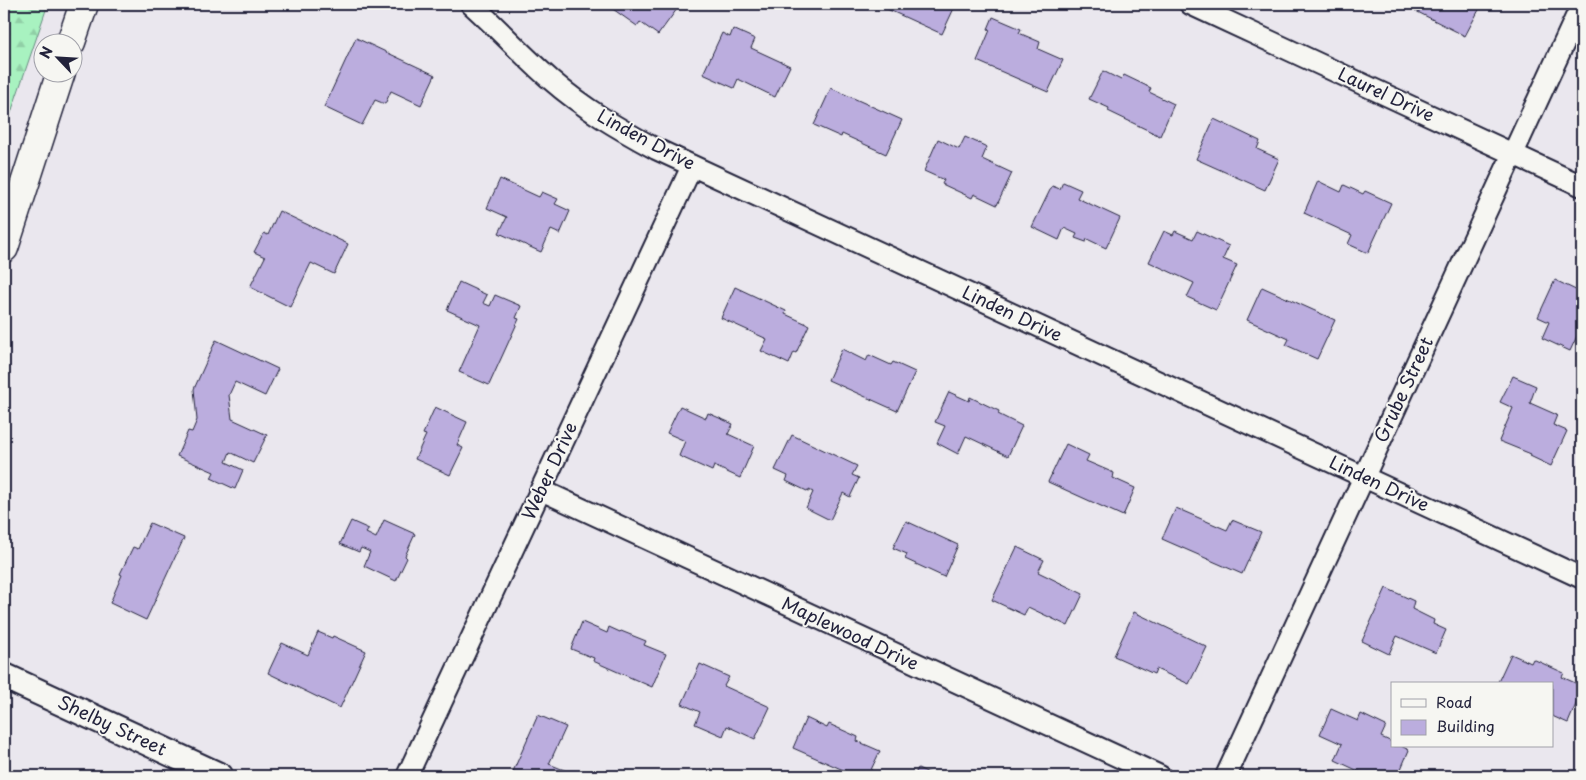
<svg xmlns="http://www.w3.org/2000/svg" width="1586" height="780" font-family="'Playpen Sans',sans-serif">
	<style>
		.forest { fill: url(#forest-firs); stroke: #658a7e }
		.building { fill: #bbadde; stroke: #22223b }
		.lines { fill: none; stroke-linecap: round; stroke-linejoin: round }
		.minor-casing { stroke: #22223b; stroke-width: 24 }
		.tertiary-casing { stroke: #22223b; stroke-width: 29 }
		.secondary-casing { stroke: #22223b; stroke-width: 31 }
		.minor { stroke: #f6f6f2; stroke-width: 20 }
		.tertiary { stroke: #f6f6f2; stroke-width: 25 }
		.secondary { stroke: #f6f6f2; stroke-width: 28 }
		.labels { text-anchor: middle; stroke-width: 4; stroke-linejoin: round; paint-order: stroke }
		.street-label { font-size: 18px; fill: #22223b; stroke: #f6f6f2 }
	</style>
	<defs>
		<pattern id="forest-firs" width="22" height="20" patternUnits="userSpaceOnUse" patternTransform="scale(1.25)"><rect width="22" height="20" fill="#a8f2c0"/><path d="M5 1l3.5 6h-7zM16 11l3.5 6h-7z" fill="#90cfa6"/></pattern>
	</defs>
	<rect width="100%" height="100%" fill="#eae7ee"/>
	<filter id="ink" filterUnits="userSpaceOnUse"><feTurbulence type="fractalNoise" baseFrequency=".02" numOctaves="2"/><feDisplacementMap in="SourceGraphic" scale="10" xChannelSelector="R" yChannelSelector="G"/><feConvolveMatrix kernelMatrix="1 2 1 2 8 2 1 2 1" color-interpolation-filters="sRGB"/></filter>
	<g filter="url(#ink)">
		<!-- forest -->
		<path class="forest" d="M4,4h44l-44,129z"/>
		<!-- building -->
		<g class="building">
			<path d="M612,4h57l8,5 -19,26 -18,-13 -3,4 -27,-19z"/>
			<path d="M876,4h80l-14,30z"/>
			<path d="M1402,4h80l-17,32z"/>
			<path d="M993,17l28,12 -2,4 21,9 -2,7 25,11 -15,32 -71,-31 13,-31 -2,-1z"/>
			<path d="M733,29l22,10 -4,9 39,18 -15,31 -37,-18 -4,9 -31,-14 19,-41 8,4z"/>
			<path d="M356,38l79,37 -14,30 -30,-14 -6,13 -10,-4 -13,25 -38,-18z"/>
			<path d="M1103,71l18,9 3,-5 27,13 -2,4 25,12 -14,32 -52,-25 1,-3 -20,-9z"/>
			<path d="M831,88l71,32 -16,34 -44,-20 -1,3 -27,-12z"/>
			<path d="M1214,119l46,22 -3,8 22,10 -14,31 -69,-31z"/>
			<path d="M965,137l22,10 -5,12 30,14 -15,32 -23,-11 -2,4 -30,-14 2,-4 -20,-9 14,-32 21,10z"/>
			<path d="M500,179l39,18 3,-5 16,7 -3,5 15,7 -10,23 -9,-4 -10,22 -42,-19 8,-16 -20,-9z"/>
			<path d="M1318,181l23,11 3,-7 19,9 2,-3 26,12 -23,50 -20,-9 4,-9 -48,-22z"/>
			<path d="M1063,182l18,8 -4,8 43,20 -14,30 -19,-9 -1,3 -11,-4 2,-4 -13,-6 -5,12 -27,-13 20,-41 8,3z"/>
			<path d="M279,211l69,33 -14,30 -23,-11 -21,44 -40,-20 15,-30 -11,-5 10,-19 4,2z"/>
			<path d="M1164,231l9,4 2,-4 18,8 4,-8 32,15 -6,13 14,6 -21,45 -29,-13 7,-14 -45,-21z"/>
			<path d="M1555,280l27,13 -3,6 3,1v38l-5,-2 -7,15 -28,-13 7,-16 -11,-5z"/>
			<path d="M459,282l28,13 -4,8 7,3 5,-11 26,11 -5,12 3,1 -30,66 -30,-13 21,-47 -33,-15z"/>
			<path d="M735,287l51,24 -1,3 24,11 -13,28 -2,-1 -5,12 -28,-13 6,-12 -46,-21z"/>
			<path d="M1262,287l73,33 -18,39 -31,-14 3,-6 -42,-19z"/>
			<path d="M216,340l62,29 -13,27 -30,-14 -6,13 3,24 35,16 -14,28 -23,-11 -4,10 17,8 -8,19 -24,-11 3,-6 -37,-16 11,-25 4,1 5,-12 -3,-31z"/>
			<path d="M842,349l24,12 3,-6 22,10 2,-3 22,10 -18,39 -69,-31z"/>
			<path d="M1513,376l23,10 -6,17 27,12 -4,10 14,6 -16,35 -21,-10 1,-2 -32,-13 14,-33 -13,-6z"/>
			<path d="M949,392l20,9 1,-4 29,14 -1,3 24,12 -14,30 -42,-20 -8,18 -21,-11 8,-17 -10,-4z"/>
			<path d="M680,406l26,12 2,-5 25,11 -5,10 26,12 -14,32 -26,-12 -2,5 -33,-15 6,-15 -18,-8z"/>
			<path d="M435,407l32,15 -10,23 6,3 -13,27 -35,-16 11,-24 -3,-1z"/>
			<path d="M792,435l65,31 -5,9 7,3 -9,19 -7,-4 -13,27 -24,-12 7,-16 -4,-2v2l-23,-11 2,-5 -13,-6z"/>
			<path d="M1066,444l23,11 -3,6 28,12 -1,5 22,10 -12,28 -75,-34z"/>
			<path d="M1176,508l51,22 5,-10 29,12 -19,42 -80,-35z"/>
			<path d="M384,520l31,14 -10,22 2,2 -11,23 -32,-15 6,-14 -9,-4 -2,4 -19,-8 11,-23 18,8 -3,4 10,5z"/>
			<path d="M906,521l52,24 -14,32 -39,-18 2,-5 -14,-6z"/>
			<path d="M150,523l34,15 -38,82 -36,-17 12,-28 -2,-1 13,-27 5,2z"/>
			<path d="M1017,547l27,13 -6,12 45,22 -15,32 -40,-19 -4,8 -32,-15z"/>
			<path d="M1386,588l28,13 -2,8 22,11 -1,4 13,6 -10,23 -39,-17 -8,18 -27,-13z"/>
			<path d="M1134,612l73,35 -18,37 -33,-15 -2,5 -40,-18z"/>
			<path d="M582,622l25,11 2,-6 11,5 1,-1 25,10 -2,4 22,9 -14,33 -59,-26 1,-3 -23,-9z"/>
			<path d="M318,632l14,6 1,-2 33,15 -26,57 -72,-35 14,-30 26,12z"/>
			<path d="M1511,654l20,9 2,-4 31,14 -2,4 20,9v4l-14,33 -16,-7v-32h-51l-3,-2z"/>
			<path d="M700,664l29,13 -5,9 46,21 -15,32 -28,-13 -4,10 -28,-12 5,-12 -18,-8z"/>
			<path d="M1331,709l27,12 3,-7 25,12 -5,11 11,5v4h9l8,4 -11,26h-19l-11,-4 -1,3 -32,-15 7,-16 -22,-10z"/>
			<path d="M538,715l28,12 -17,37 30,12h-68z"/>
			<path d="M806,718l21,10 2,-4 29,13 -1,4 23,10 -12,25h-11l-64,-28z"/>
			<path d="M918,768l17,8h-21z"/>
		</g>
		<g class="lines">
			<defs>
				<g id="minor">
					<path d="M471,4c27,24 52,52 80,76 32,28 68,49 105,69l926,429"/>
					<path d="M1190,4l392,182"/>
					<path d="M541,490l619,286"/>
					<path d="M407,776l285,-610"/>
					<path d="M1226,776l356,-772"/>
				</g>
				<path id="tertiary" d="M4,676l216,100"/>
				<g id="secondary">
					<path d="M71,42l13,-38"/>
					<path d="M4,248l57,-176"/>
				</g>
			</defs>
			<!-- minor casing -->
			<use href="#minor" class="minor-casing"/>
			<!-- tertiary casing -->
			<use href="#tertiary" class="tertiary-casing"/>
			<!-- secondary casing -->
			<use href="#secondary" class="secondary-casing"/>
			<!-- minor -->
			<use href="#minor" class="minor"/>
			<!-- tertiary -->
			<use href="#tertiary" class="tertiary"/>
			<!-- secondary -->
			<use href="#secondary" class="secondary"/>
		</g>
	</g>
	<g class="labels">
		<!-- street labels -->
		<g class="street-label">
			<text transform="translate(1386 95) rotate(25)" y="6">Laurel Drive</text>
			<text transform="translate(646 140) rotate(28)" y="6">Linden Drive</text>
			<text transform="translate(1012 314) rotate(25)" y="6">Linden Drive</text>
			<text transform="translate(1404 390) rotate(-65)" y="6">Grube Street</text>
			<text transform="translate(550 471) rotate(-65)" y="6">Weber Drive</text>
			<text transform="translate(1379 484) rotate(25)" y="6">Linden Drive</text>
			<text transform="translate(850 634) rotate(25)" y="6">Maplewood Drive</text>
			<text transform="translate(112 726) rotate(25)" y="6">Shelby Street</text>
		</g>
	</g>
	<!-- margin -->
	<rect width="1586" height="780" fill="none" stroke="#f6f6f2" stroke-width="20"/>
	<rect x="10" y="10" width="1566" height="760" fill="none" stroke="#22223b" stroke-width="2" filter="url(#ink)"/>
	<!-- legend -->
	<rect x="1391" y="682" width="162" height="65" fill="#f6f6f2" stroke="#a1a1a9"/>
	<rect x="1401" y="699" width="25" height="8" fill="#f6f6f2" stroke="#a1a1a9"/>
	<text x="1436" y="708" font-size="15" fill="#22223b">Road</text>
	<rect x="1401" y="720" width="25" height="15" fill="#bbadde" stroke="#a1a1a9"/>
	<text x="1436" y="732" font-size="15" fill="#22223b">Building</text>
	<!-- north arrow -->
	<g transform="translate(58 58) rotate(295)"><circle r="24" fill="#f6f6f2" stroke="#a1a1a9"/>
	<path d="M0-4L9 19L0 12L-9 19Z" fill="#22223b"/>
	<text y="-8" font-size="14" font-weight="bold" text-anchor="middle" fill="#22223b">N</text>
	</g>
</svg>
